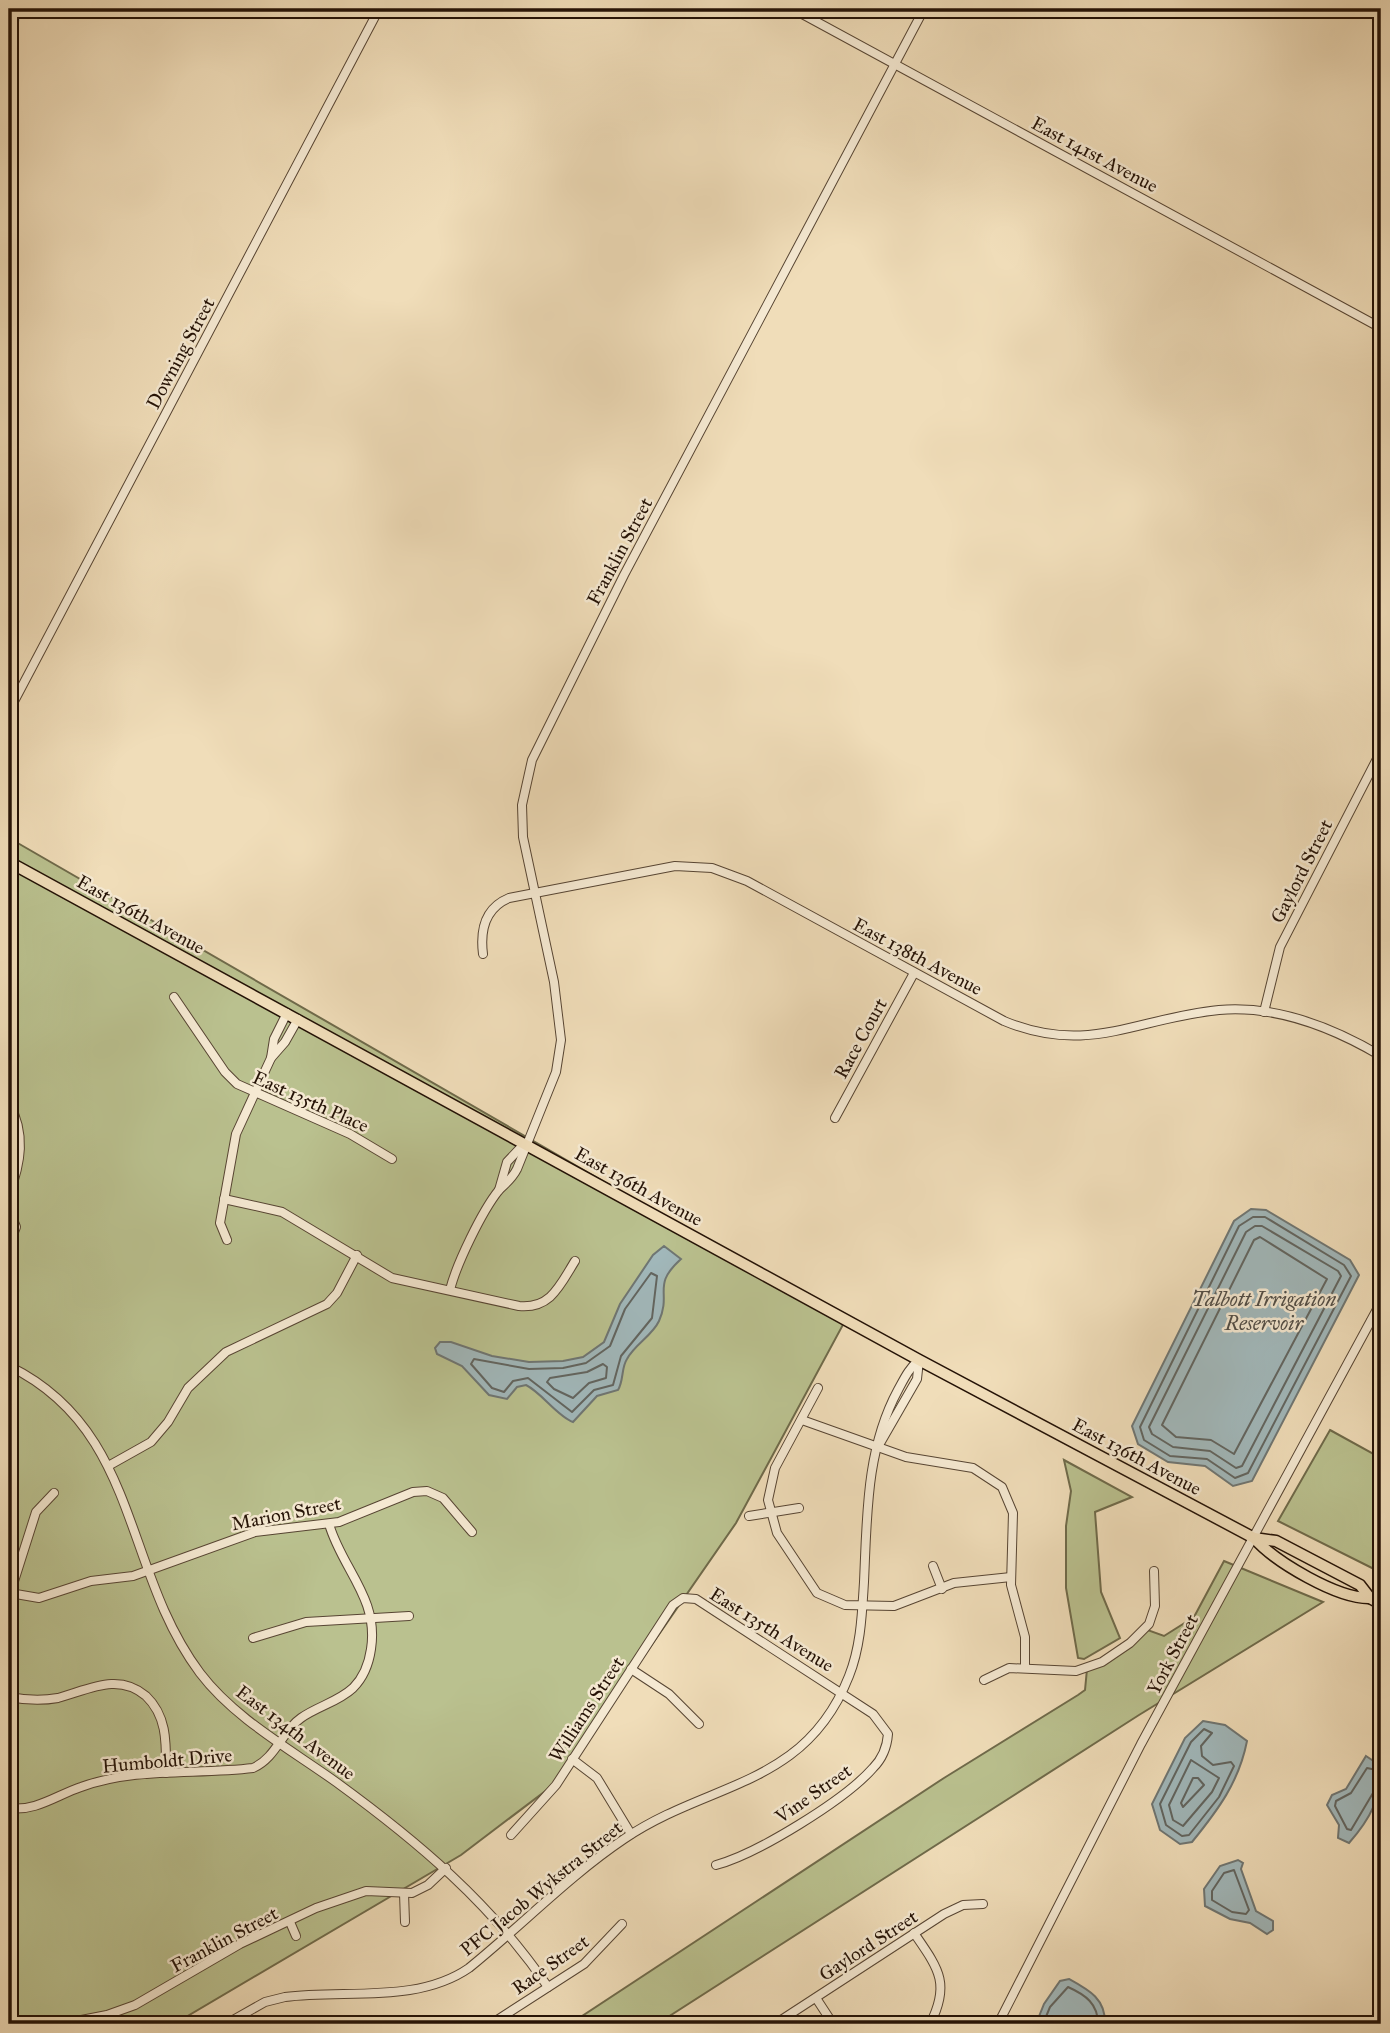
<svg xmlns="http://www.w3.org/2000/svg" width="1390" height="2033" font-family="'IM FELL Great Primer',serif">
	<style>
		.green { fill: #bac18f; stroke: #6f6a4a; stroke-width: 2 }
		.water { fill: #a1b8bb; stroke: #6f7673; stroke-width: 2 }
		.lines { fill: none; stroke-linecap: round; stroke-linejoin: round }
		.shore { stroke: #626560; stroke-width: 2 }
		.canal { stroke: #a1b8bb; stroke-width: 9 }
		.minor-casing { stroke: #574533; stroke-width: 10 }
		.major-casing { stroke: #241206; stroke-width: 13 }
		.minor { stroke: #f5e9d2; stroke-width: 8 }
		.major { stroke: #f0ddb9; stroke-width: 10 }
		.labels { text-anchor: middle; stroke-width: 5; stroke-linejoin: round; paint-order: stroke }
		.street-label { font-size: 19px; fill: #241206; stroke: #f5e9d2 }
		.water-label { font-size: 21px; font-style: italic; fill: #504c45; stroke: #f5e9d2 }
	</style>
	<rect width="100%" height="100%" fill="#f0ddb9"/>
	<filter id="stains"><feTurbulence type="fractalNoise" baseFrequency=".00286" numOctaves="4"/><feColorMatrix values="0 0 0 0 .2 0 0 0 0 .09 0 0 0 0 .02 0 0 0 .5 -.17"/></filter>
	<radialGradient id="worn" r=".72"><stop offset=".6" stop-color="#630" stop-opacity="0"/><stop offset="1" stop-color="#630" stop-opacity=".3"/></radialGradient>
	<!-- green -->
	<g class="green">
		<path d="M9,838l836,483 -109,202 -180,260 -95,72 -287,169h-165z"/>
		<path d="M1330,1430l51,28v106l-7,5 -96,-48z"/>
		<path d="M1064,1460l68,37 -37,15 6,80 19,46 -36,21 -6,-1 -12,-70v-62l5,-35z"/>
		<path d="M1224,1561l99,41 -184,113 -482,309h-87l374,-246 134,-83 7,-5 2,-21 58,-40 19,7 30,-19z"/>
	</g>
	<!-- water -->
	<g class="water">
		<path d="M1251,1209l15,1 84,50 9,15 -107,206 -19,5 -28,-20 -37,-4 -30,-18 -6,-18 102,-205z"/>
		<path d="M664,1246l17,13c-30,27 -9,33 -22,62 -7,15 -24,23 -32,38 -6,9 -3,21 -9,31l-21,6 -24,26c-16,-6 -31,-29 -47,-37l-9,2 -10,12 -18,-4 -27,-29 -25,-12 -2,-6 5,-6h11l41,14 37,6 34,-1 20,-4 21,-15 16,-38 33,-49z"/>
		<path d="M1203,1721l22,4 22,16c-8,41 -29,69 -55,101l-12,2 -20,-14 -8,-26 33,-66z"/>
		<path d="M1366,1756l15,10c0,32 -10,52 -32,77l-11,-5 1,-13 -12,-20 5,-10 14,-6z"/>
		<path d="M1238,1860l5,3 -2,6 15,42 17,10v9l-6,4 -17,-11 -20,-4 -25,-13 -1,-17 16,-23z"/>
		<path d="M1069,1979c20,11 37,20 36,45h-69l8,-20 16,-23z"/>
	</g>
	<g class="lines">
		<!-- shore -->
		<g class="shore">
			<path d="M1253,1217h12l79,48 7,11 -103,197 -13,5 -28,-19 -37,-3 -26,-16 -4,-13 99,-201z"/>
			<path d="M1255,1226h7l76,45 3,5 -99,190 -6,2 -26,-17 -37,-4 -21,-13 -3,-7 97,-195z"/>
			<path d="M1260,1237l67,42 -93,175 -23,-14 -35,-3 -14,-12 92,-185z"/>
			<path d="M651,1273l6,3 -5,42 -31,38 -8,29 -19,5 -22,22 -44,-34 -15,3 -9,11 -12,-4 -21,-24 3,-5 55,10 34,-1 23,-5 24,-17 15,-37z"/>
			<path d="M603,1364l4,3 -1,11 -17,5 -16,15 -19,-9 -7,-7 3,-4 37,-6z"/>
			<path d="M1204,1729l8,4 -11,13 1,10 11,9 18,-3 3,4 -15,31 -30,38 -7,1 -16,-11 -6,-21 31,-62z"/>
			<path d="M1191,1760l28,18 -7,14 -29,34 -10,-6 -4,-15z"/>
			<path d="M1381,1771l-14,-3 -16,25 -15,8 -1,5 12,23 4,1 22,-37 8,-3"/>
			<path d="M1193,1778h5l6,7 -21,22 -2,-4z"/>
			<path d="M1234,1870l15,40 -3,4 -14,-2 -20,-12v-9l12,-18z"/>
			<path d="M1043,2024l7,-17 18,-20c18,8 30,17 30,37"/>
		</g>
		<!-- canal -->
		<g class="canal">
			<path d="M26,12l5,-3"/>
			<path d="M9,24l6,-4"/>
		</g>
		<defs>
			<g id="minor">
				<path d="M793,9l588,319"/>
				<path d="M9,711l370,-702"/>
				<path d="M483,954c-3,-24 2,-46 26,-56l166,-32 37,2 35,13 257,140c84,35 133,-3 215,-11 57,-5 113,17 162,46"/>
				<path d="M174,997l51,75 12,12 113,50 42,25"/>
				<path d="M1264,1012l16,-65 101,-196"/>
				<path d="M271,1058l3,-19 13,-26"/>
				<path d="M9,1103c17,31 12,60 0,91"/>
				<path d="M835,1118l79,-145"/>
				<path d="M499,1190l8,-28 16,-17"/>
				<path d="M224,1199l58,13 110,66 127,28c32,3 41,-21 56,-45"/>
				<path d="M9,1210l7,17 -7,18"/>
				<path d="M227,1240l-7,-17 16,-89 35,-76 14,-16 13,-23"/>
				<path d="M450,1290c6,-25 32,-79 49,-100 7,-7 13,-11 18,-21l39,-97 5,-32 -7,-58 -31,-145 -1,-32 10,-45 92,-185 300,-566"/>
				<path d="M1371,1321l10,5"/>
				<path d="M9,1366c131,64 113,203 191,307 34,45 90,76 136,109 81,59 155,121 212,205"/>
				<path d="M818,1388l-43,80 -7,32 9,33 40,60 28,12 49,1 60,-23 57,-6"/>
				<path d="M802,1420l104,37 67,11 29,19 11,26 -2,72 14,52v29"/>
				<path d="M879,1445l38,-66 2,-19"/>
				<path d="M110,1465l41,-23 17,-20 20,-34 38,-36 101,-48 10,-11 20,-38"/>
				<path d="M749,1516l50,-8"/>
				<path d="M933,1566l9,23"/>
				<path d="M10,1593l29,5 52,-17 42,-5 122,-44 84,-10 74,-30 14,-1 16,7 29,34"/>
				<path d="M9,1597l27,-85 18,-19"/>
				<path d="M253,1638l53,-16 103,-6"/>
				<path d="M631,1669l38,25 30,30"/>
				<path d="M984,1680l25,-12 67,3 26,-9 28,-19 19,-19 6,-18 -1,-35"/>
				<path d="M9,1697c16,3 32,4 49,1 30,-8 60,-26 88,-2 22,21 20,49 20,77"/>
				<path d="M572,1759l25,19 34,56"/>
				<path d="M9,1808c26,4 48,-13 72,-21 55,-20 115,-12 172,-19 23,-10 29,-37 48,-50 17,-12 37,-16 52,-30 10,-10 16,-25 18,-39 8,-51 -29,-80 -42,-125"/>
				<path d="M511,1835l45,-50 117,-180 10,-7 13,1 177,115 15,20c-1,13 -6,25 -15,34 -28,32 -116,86 -157,97"/>
				<path d="M404,1893l1,29"/>
				<path d="M290,1922l6,14"/>
				<path d="M914,1933c24,35 37,50 16,91"/>
				<path d="M816,1998l17,26"/>
				<path d="M61,2024l46,-9 28,-10 105,-61 76,-36 50,-17 46,2 16,-8 18,-17"/>
				<path d="M226,2024l39,-22 20,-5c60,-8 132,7 184,-29 52,-42 100,-92 155,-129 85,-58 181,-51 225,-163 12,-30 13,-63 15,-94 3,-66 2,-133 34,-192 6,-11 11,-22 21,-30"/>
				<path d="M491,2024l93,-60 38,-40"/>
				<path d="M775,2024l169,-110 19,-9 20,-1"/>
				<path d="M998,2024l143,-280 240,-442"/>
			</g>
			<g id="major">
				<path d="M9,862l910,498 335,178c21,24 84,61 116,60"/>
				<path d="M1254,1538l22,3 84,44 10,13 11,6"/>
			</g>
		</defs>
		<!-- minor casing -->
		<use href="#minor" class="minor-casing"/>
		<!-- major casing -->
		<use href="#major" class="major-casing"/>
		<!-- minor -->
		<use href="#minor" class="minor"/>
		<!-- major -->
		<use href="#major" class="major"/>
	</g>
	<g class="labels">
		<!-- street labels -->
		<g class="street-label">
			<text transform="translate(1095 154) rotate(28)" y="7">East 141st Avenue</text>
			<text transform="translate(180 353) rotate(-62)" y="7">Downing Street</text>
			<text transform="translate(619 551) rotate(-62)" y="7">Franklin Street</text>
			<text transform="translate(1301 871) rotate(-63)" y="7">Gaylord Street</text>
			<text transform="translate(141 914) rotate(29)" y="7">East 136th Avenue</text>
			<text transform="translate(918 956) rotate(28)" y="7">East 138th Avenue</text>
			<text transform="translate(860 1038) rotate(-61)" y="7">Race Court</text>
			<text transform="translate(311 1101) rotate(24)" y="7">East 135th Place</text>
			<text transform="translate(639 1186) rotate(29)" y="7">East 136th Avenue</text>
			<text transform="translate(1137 1456) rotate(28)" y="7">East 136th Avenue</text>
			<text transform="translate(286 1513) rotate(-11)" y="7">Marion Street</text>
			<text transform="translate(772 1629) rotate(32)" y="7">East 135th Avenue</text>
			<text transform="translate(1172 1654) rotate(-62)" y="7">York Street</text>
			<text transform="translate(586 1709) rotate(-57)" y="7">Williams Street</text>
			<text transform="translate(296 1732) rotate(37)" y="7">East 134th Avenue</text>
			<text transform="translate(167 1760) rotate(-5)" y="7">Humboldt Drive</text>
			<text transform="translate(813 1793) rotate(-35)" y="7">Vine Street</text>
			<text transform="translate(541 1888) rotate(-39)" y="7">PFC Jacob Wykstra Street</text>
			<text transform="translate(224 1939) rotate(-28)" y="7">Franklin Street</text>
			<text transform="translate(868 1945) rotate(-33)" y="7">Gaylord Street</text>
			<text transform="translate(550 1964) rotate(-35)" y="7">Race Street</text>
		</g>
		<!-- water labels -->
		<g class="water-label">
			<text x="1264" y="1306">Talbott Irrigation<tspan x="1264" dy="24">Reservoir</tspan></text>
		</g>
	</g>
	<!-- margin -->
	<rect width="1390" height="2033" fill="none" stroke="#f0ddb9" stroke-width="35"/>
	<rect x="10" y="10" width="1369" height="2012" fill="none" stroke="#241206" stroke-width="3.5"/>
	<rect x="18" y="18" width="1355" height="1998" fill="none" stroke="#241206" stroke-width="2"/>
	<rect width="100%" height="100%" filter="url(#stains)"/>
	<rect width="100%" height="100%" fill="url(#worn)"/>
</svg>
